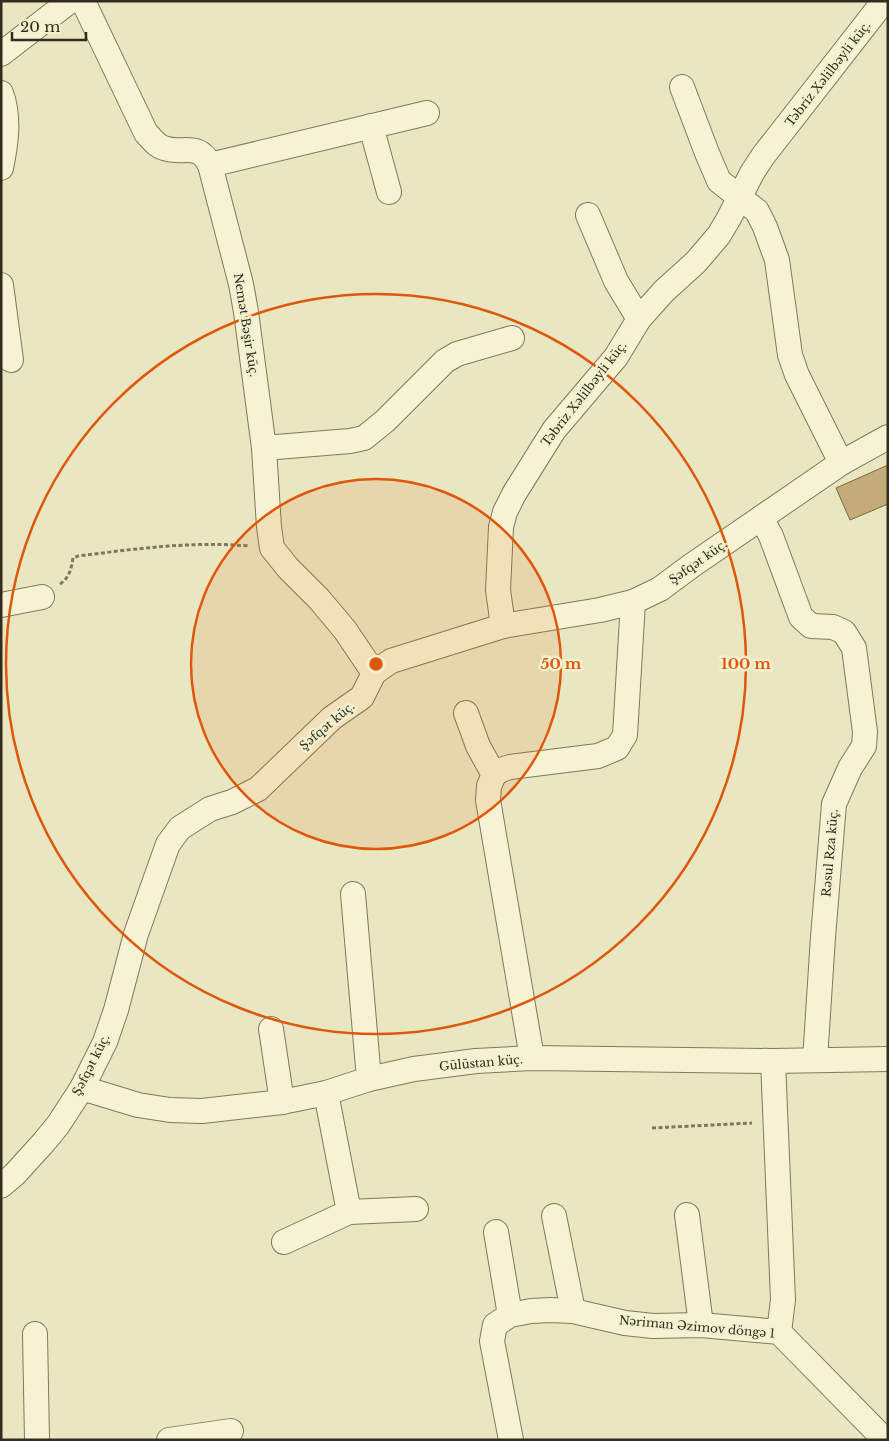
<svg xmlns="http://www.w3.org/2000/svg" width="889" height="1441" font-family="'Libre Baskerville',serif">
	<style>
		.building { fill: #c3ab7a; stroke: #7d6842 }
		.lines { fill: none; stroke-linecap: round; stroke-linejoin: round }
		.minor-casing { stroke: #80785a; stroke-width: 26 }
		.path { stroke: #80785a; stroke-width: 3; stroke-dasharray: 4 2.5; stroke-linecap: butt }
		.minor { stroke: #f5f3d3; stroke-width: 24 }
		.ring { fill: none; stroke: #df570d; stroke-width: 2.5 }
		.labels { text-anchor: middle; stroke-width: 5; stroke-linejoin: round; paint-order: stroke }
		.street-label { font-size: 12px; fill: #312c1d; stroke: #f1f0cf }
		.centre { fill: #df570d; stroke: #f1f0cf; stroke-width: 2.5 }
		.ring-label { font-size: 15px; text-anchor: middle; font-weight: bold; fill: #df570d; stroke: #f1f0cf; stroke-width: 5; stroke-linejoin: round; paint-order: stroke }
	</style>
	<rect width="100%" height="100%" fill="#e9e7c1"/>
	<!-- building -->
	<path class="building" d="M888,465v39l-38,16 -14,-32z"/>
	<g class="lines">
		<defs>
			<g id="minor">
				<path d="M83,1l63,132c6,6 10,13 18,15 20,7 34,-7 46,17l31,119 5,28 18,136 5,79 3,21 16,20 31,31 26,31 29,43"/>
				<path d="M1,54l69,-53"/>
				<path d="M682,87l25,66 12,28 38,30 8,16 12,33 13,95 7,20 44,88"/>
				<path d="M1,93c9,24 5,51 0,75"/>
				<path d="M371,126l18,66"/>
				<path d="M210,165l217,-52"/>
				<path d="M588,215l28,66 23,38"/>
				<path d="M1,285l10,75"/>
				<path d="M264,448l86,-7 14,-3 21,-17 60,-60 12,-7 55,-16"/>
				<path d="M761,518l10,18 30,81 10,9 22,1 11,5 10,16 11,84 -1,14 -14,22 -16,36 -11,133 -8,123"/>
				<path d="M1,605l41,-8"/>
				<path d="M503,626l-5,-36 3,-63 4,-15 9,-18 40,-64 62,-73 23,-38 25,-28 32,-29 23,-27 10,-17 23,-45 11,-17 121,-155"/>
				<path d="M466,713l12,33 16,29"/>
				<path d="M353,894l16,185"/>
				<path d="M271,1029l11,73"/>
				<path d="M532,1058l-44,-258 1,-14 5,-11 7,-5 9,-3 88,-11 19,-8 8,-13 8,-133"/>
				<path d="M773,1061l10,239 -4,32"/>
				<path d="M82,1088l56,17 32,5 32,1 80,-9 44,-9 43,-14 45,-10 62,-8 56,-3 241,3 115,-2"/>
				<path d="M326,1093l23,119 67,-3"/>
				<path d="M1,1186l14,-12 29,-32 14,-17 24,-37 23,-46 11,-32 20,-76 32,-90 12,-16 30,-19 22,-7 26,-13 74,-71 30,-21 12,-24 17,-12 112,-35 97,-16 33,-8 27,-13 31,-23 150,-103 47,-26"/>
				<path d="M687,1215l14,110"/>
				<path d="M554,1216l19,95"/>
				<path d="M496,1232l14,83"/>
				<path d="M284,1242l65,-30"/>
				<path d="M35,1334l2,106"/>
				<path d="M169,1440l62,-9"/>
				<path d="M511,1440l-19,-99 3,-16 15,-10 21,-4 19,-1 23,1 52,12 28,3 48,-1 78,7 106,108"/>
			</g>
		</defs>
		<!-- minor casing -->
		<use href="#minor" class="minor-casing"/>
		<!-- path -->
		<g class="path">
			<path d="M60,584c10,-7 11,-15 13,-26l5,-2c57,-7 113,-15 171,-10"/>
			<path d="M652,1128l100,-5"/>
		</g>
		<!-- minor -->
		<use href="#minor" class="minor"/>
	</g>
	<!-- distance rings -->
	<circle cx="376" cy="664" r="185" fill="#df570d" fill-opacity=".12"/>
	<g class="ring">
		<circle cx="376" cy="664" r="185"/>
		<circle cx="376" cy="664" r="370"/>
	</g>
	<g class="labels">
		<!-- street labels -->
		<g class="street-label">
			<text transform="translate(828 74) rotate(-52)" y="4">Təbriz Xəlilbəyli küç.</text>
			<text transform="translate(246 325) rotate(81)" y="4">Nemət Bəşir küç.</text>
			<text transform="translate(584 394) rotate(-52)" y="4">Təbriz Xəlilbəyli küç.</text>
			<text transform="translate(698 562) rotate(-35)" y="4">Şəfqət küç.</text>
			<text transform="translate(327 726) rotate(-40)" y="4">Şəfqət küç.</text>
			<text transform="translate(830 853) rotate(-85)" y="4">Rəsul Rza küç.</text>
			<text transform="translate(481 1063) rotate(-5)" y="4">Gülüstan küç.</text>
			<text transform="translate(91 1065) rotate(-63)" y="4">Şəfqət küç.</text>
			<text transform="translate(697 1327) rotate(5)" y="4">Nəriman Əzimov döngə 1</text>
		</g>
	</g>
	<circle cx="376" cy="664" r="8" class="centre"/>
	<g class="ring-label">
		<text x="561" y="669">50 m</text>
		<text x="746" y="669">100 m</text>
	</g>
	<!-- border -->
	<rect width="889" height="1441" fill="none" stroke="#312c1d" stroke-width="5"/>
	<!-- scale -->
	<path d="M12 32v8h74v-8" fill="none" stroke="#312c1d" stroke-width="2.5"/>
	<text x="20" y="32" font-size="15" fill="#312c1d" stroke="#f1f0cf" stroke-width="4" paint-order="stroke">20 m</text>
</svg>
